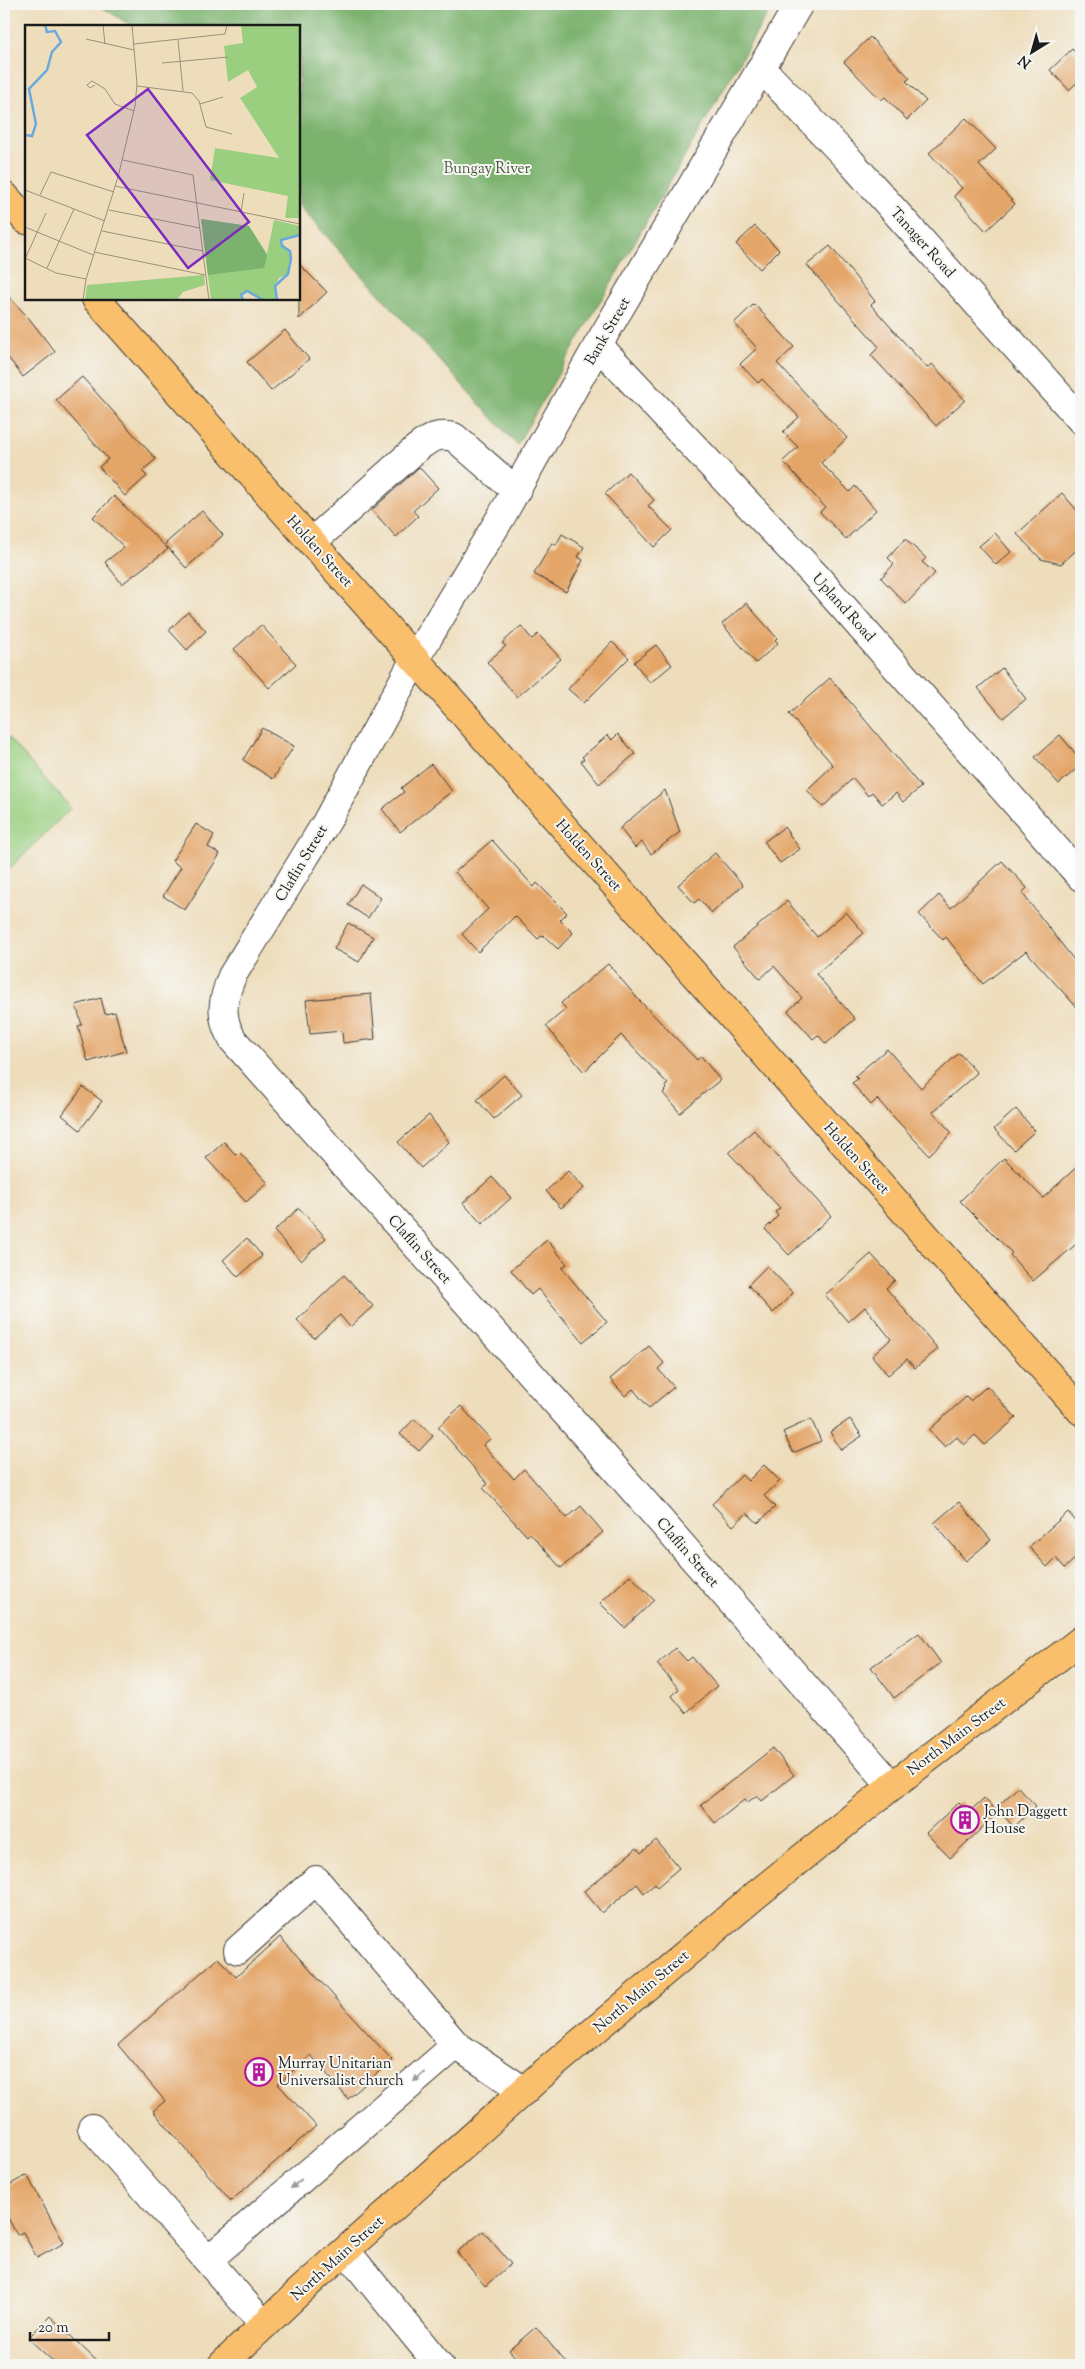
<svg xmlns="http://www.w3.org/2000/svg" width="1085" height="2369" font-family="'Sorts Mill Goudy',serif">
	<style>
		.green { fill: #9acf80; stroke: #5b764e }
		.forest { fill: #7bb26e; stroke: #4c6745 }
		.building { fill: #e4a567 }
		.lines { fill: none; stroke-linecap: round; stroke-linejoin: round }
		.minor-casing { stroke: #3c3934; stroke-width: 30 }
		.major-casing { stroke: #3c3934; stroke-width: 30 }
		.minor { stroke: #fff; stroke-width: 28 }
		.major { stroke: #f9bf6d; stroke-width: 28 }
		.oneway { fill: #999 }
		.labels { text-anchor: middle; stroke-width: 4; stroke-linejoin: round; paint-order: stroke }
		.park-label { font-size: 15px; fill: #485b3f; stroke: #f6f6f2 }
		.street-label { font-size: 15px; fill: #1c1c1c; stroke: #f6f6f2 }
		.poi-label { font-size: 15px; fill: #1c1c1c; stroke: #f6f6f2; text-anchor: start }
		.inset-river { fill: none; stroke: #6aa9dd; stroke-width: 2.5 }
		.inset-road { fill: none; stroke: #9a907b; stroke-width: 1 }
		.view { fill: #7b2cbf; fill-opacity: 0.15; stroke: #7b2cbf; stroke-width: 2.5 }
		.inset-edge { fill: none; stroke: #1c1c1c; stroke-width: 2.5 }
	</style>
	<rect width="100%" height="100%" fill="#f6f6f2"/>
	<filter id="ink" filterUnits="userSpaceOnUse"><feTurbulence type="fractalNoise" baseFrequency=".02" numOctaves="2"/><feDisplacementMap in="SourceGraphic" scale="10" xChannelSelector="R" yChannelSelector="G"/><feConvolveMatrix kernelMatrix="1 2 1 2 8 2 1 2 1" color-interpolation-filters="sRGB"/></filter>
	<filter id="wash" filterUnits="userSpaceOnUse"><feTurbulence type="fractalNoise" baseFrequency=".0096" numOctaves="4" result="noise"/><feDisplacementMap in="SourceGraphic" scale="20" xChannelSelector="R" yChannelSelector="G"/><feGaussianBlur stdDeviation="1.12" result="paint"/><feColorMatrix in="noise" values="0 0 0 0 0 0 0 0 0 0 0 0 0 0 0 0 0 1.4 0 .05"/><feComposite in="paint" operator="in"/></filter>
	<g filter="url(#wash)">
		<rect width="100%" height="100%" fill="#edb"/>
		<!-- green -->
		<path class="green" d="M4,733l67,75 -67,66z"/>
		<!-- forest -->
		<path class="forest" d="M97,4h676l-256,441 -218,-239v-180h-167z"/>
		<g id="blocks">
			<!-- building -->
			<g class="building">
				<path d="M870,37l40,41 -4,3 20,20 -19,19 -22,-23 -4,3 -37,-38z"/>
				<path d="M1072,49l9,10v20l-12,11 -19,-20z"/>
				<path d="M966,118l30,31 -17,16 36,39 -29,27 -32,-35 8,-8 -33,-35z"/>
				<path d="M755,226l24,24 -19,19 -24,-25z"/>
				<path d="M830,246l45,55 -4,4 56,63 5,-4 33,36 -29,26 -65,-71 8,-8 -72,-82z"/>
				<path d="M299,264l28,28 -28,27z"/>
				<path d="M4,292l24,25 27,35 -32,25 -19,-25z"/>
				<path d="M754,304l40,43 -17,16 70,75 -26,25 29,29 5,-6 21,24 -30,29 -26,-27 5,-5 -42,-46 15,-14 -15,-15 16,-15 -37,-38 -4,4 -18,-19 17,-16 -23,-25z"/>
				<path d="M285,330l24,29 -38,32 -24,-29z"/>
				<path d="M82,377l74,82 -14,12 5,5 -22,20 -26,-29 9,-8 -52,-59z"/>
				<path d="M419,467l19,21 -25,23 5,5 -22,21 -24,-27z"/>
				<path d="M628,472l26,28 -6,6 24,24 -18,17 -49,-53z"/>
				<path d="M1062,493l19,22v31l-20,18 -20,-5 -24,-25z"/>
				<path d="M114,496l54,53 -46,35 -17,-22 19,-15 -31,-30z"/>
				<path d="M202,511l21,24 -37,33 -21,-24z"/>
				<path d="M995,533l16,19 -15,13 -17,-19z"/>
				<path d="M562,534l22,13 -6,10 5,3 -17,32 -32,-18 18,-31 4,2z"/>
				<path d="M905,539l21,19 -4,4 13,11 -29,31 -25,-26 13,-14 -6,-6z"/>
				<path d="M746,603l31,35 -2,2 3,3 -22,20 -34,-39z"/>
				<path d="M188,612l18,19 -19,19 -18,-20z"/>
				<path d="M261,625l35,39 -27,24 -35,-39z"/>
				<path d="M521,626l11,13 6,-5 23,25 -44,38 -30,-35 19,-16 -4,-3z"/>
				<path d="M612,642l17,16 -45,45 -16,-14z"/>
				<path d="M656,645l16,20 -22,18 -16,-21z"/>
				<path d="M1002,668l24,31 -23,19 -25,-30z"/>
				<path d="M830,678l91,109 -18,15 -7,-9 -14,11 -10,-12 -4,4 -15,-18 -30,29 -16,-17 26,-25 -44,-51z"/>
				<path d="M262,728l32,18 -21,33 -30,-19z"/>
				<path d="M618,734l17,20 -36,30 -18,-23 3,-2 -2,-2 26,-22 4,5z"/>
				<path d="M1060,735l21,25v5l-22,19 -24,-27z"/>
				<path d="M431,764l21,27 -52,41 -18,-23 22,-17 -3,-4z"/>
				<path d="M665,790l15,42 -29,22 -9,-12 -7,6 -15,-20z"/>
				<path d="M196,824l18,11 -6,12 12,7 -35,56 -22,-14 18,-29 -9,-6z"/>
				<path d="M784,827l16,22 -20,14 -16,-21z"/>
				<path d="M492,840l42,47 3,-4 30,30 -7,7 13,13 -15,16 -15,-14 -5,4 -23,-23 -37,36 -16,-18 26,-25 -33,-37z"/>
				<path d="M715,853l28,32 -31,28 -13,-14 -5,4 -16,-18z"/>
				<path d="M1002,861l25,27 -5,5 59,76v43l-55,-61 -43,33 -37,-47 -3,3 -24,-26 20,-19 12,13z"/>
				<path d="M361,884l20,14 -13,20 -20,-13z"/>
				<path d="M787,901l30,36 29,-25 18,21 -48,41 39,45 -29,25 -8,-9 -5,4 -25,-28 14,-13 -28,-32 -14,13 -27,-32z"/>
				<path d="M348,923l25,14 -14,25 -25,-13z"/>
				<path d="M608,964l31,36 58,60 4,-4 19,24 -40,33 -17,-20 4,-4 -2,-3 3,-2 -47,-49 -37,37 -38,-46 20,-17 -5,-6z"/>
				<path d="M371,994l4,45 -32,4 -1,-12 -32,3 -4,-34z"/>
				<path d="M101,998l4,16 10,-2 11,39 -38,11 -10,-36 4,-1 -6,-20z"/>
				<path d="M887,1049l34,39 38,-35 18,20 -44,39 19,21 -23,22 -52,-56 -6,6 -19,-22 6,-4 -3,-3z"/>
				<path d="M504,1075l18,20 -28,24 -17,-19z"/>
				<path d="M83,1087l19,14 -22,29 -18,-15z"/>
				<path d="M1016,1109l19,22 -21,19 -20,-21z"/>
				<path d="M429,1115l20,27 -28,26 -23,-26z"/>
				<path d="M754,1130l77,86 -42,39 -24,-26 13,-13 -3,-4 5,-4 -51,-55z"/>
				<path d="M224,1142l12,13 3,-3 29,31 -22,19 -40,-44z"/>
				<path d="M1004,1158l39,40 38,-35v77l-48,41 -23,-26 2,-2 -52,-52z"/>
				<path d="M568,1171l16,17 -23,20 -15,-17z"/>
				<path d="M492,1177l19,21 -29,26 -19,-21z"/>
				<path d="M299,1208l27,30 -25,23 -27,-30z"/>
				<path d="M247,1238l15,18 -24,21 -15,-17z"/>
				<path d="M547,1240l20,24 -5,4 45,54 -24,20 -45,-53 -7,6 -20,-25z"/>
				<path d="M871,1254l24,26 -9,8 52,61 -23,19 -8,-9 -19,16 -16,-19 19,-17 -26,-32 -17,15 -23,-27z"/>
				<path d="M767,1266l26,27 -20,20 -25,-28z"/>
				<path d="M344,1275l29,31 -23,21 -10,-12 -26,23 -17,-18z"/>
				<path d="M649,1346l15,17 -6,6 16,18 -25,21 -16,-19 -8,7 -15,-17z"/>
				<path d="M987,1386l29,32 -31,27 -10,-10 -11,10 -7,-8 -12,10 -16,-17 37,-33 4,4z"/>
				<path d="M461,1406l29,33 -7,6 31,34 10,-10 43,49 14,-12 22,26 -42,36 -31,-35 -3,3 -44,-48 5,-4 -50,-57z"/>
				<path d="M414,1419l19,17 -14,15 -19,-17z"/>
				<path d="M811,1419l10,22 -28,12 -10,-21z"/>
				<path d="M850,1419l12,17 -21,14 -11,-18z"/>
				<path d="M764,1465l16,16 -16,15 11,11 -17,16 -11,-10 -14,13 -21,-22 30,-29 6,6z"/>
				<path d="M959,1502l32,38 -25,21 -32,-38z"/>
				<path d="M1068,1512l13,15v26l-16,15 -9,-10 -9,9 -18,-20z"/>
				<path d="M630,1575l24,25 -29,28 -25,-25z"/>
				<path d="M919,1633l22,30 -47,35 -23,-31z"/>
				<path d="M675,1648l12,13 5,-4 25,29 -31,27 -14,-17 7,-7 -22,-25z"/>
				<path d="M773,1748l21,27 -32,26 -5,-6 -9,7 -3,-3 -30,24 -14,-18z"/>
				<path d="M1018,1787l18,19 -22,21 -18,-19z"/>
				<path d="M984,1798l14,15 -48,45 -24,-25 33,-31 9,11z"/>
				<path d="M656,1840l23,28 -22,19 -2,-3 -11,9 -7,-9 -35,29 -18,-22 53,-43 4,5z"/>
				<path d="M280,1937l112,123 -44,39 -37,-44 -33,29 38,42 -85,75 -78,-90 12,-10 -47,-56 100,-87 18,19z"/>
				<path d="M27,2175l37,68 -27,15 -14,-26 -6,3 -13,-25v-22z"/>
				<path d="M483,2231l28,33 -26,22 -28,-34z"/>
				<path d="M50,2316l51,49h-44l-29,-27z"/>
				<path d="M536,2327l32,38h-46l-13,-15z"/>
			</g>
		</g>
	</g>
	<g filter="url(#ink)">
		<use href="#blocks" fill-opacity="0" stroke="#3c3934" stroke-width="1"/>
		<g class="lines">
			<defs>
				<g id="minor">
					<path d="M799,4l-201,341 -97,172 -86,142 -88,162 -95,155c-10,25 -13,41 1,64l370,415 289,331"/>
					<path d="M761,68l90,94 230,258"/>
					<path d="M598,345l217,230 266,302"/>
					<path d="M312,542l105,-94c13,-10 21,-15 37,-11l62,54"/>
					<path d="M238,1950l78,-70 140,165 68,46"/>
					<path d="M92,2128l172,197"/>
					<path d="M346,2251l93,114"/>
					<path d="M208,2260l248,-215"/>
				</g>
				<g id="major">
					<path d="M4,195l22,25"/>
					<path d="M96,299l985,1112"/>
					<path d="M222,2365l78,-74 238,-213 219,-184 135,-108 189,-146"/>
				</g>
			</defs>
			<!-- minor casing -->
			<use href="#minor" class="minor-casing"/>
			<!-- major casing -->
			<use href="#major" class="major-casing"/>
			<!-- minor -->
			<use href="#minor" class="minor"/>
			<!-- major -->
			<use href="#major" class="major"/>
		</g>
		<!-- one-way arrows -->
		<defs><path id="oneway-solid" d="M-6-.8H1V-3.2L6.5 0L1 3.2V.8H-6Z" transform="scale(1.25)"/></defs>
		<g class="oneway">
			<use href="#oneway-solid" transform="translate(419 2077) rotate(139)"/>
			<use href="#oneway-solid" transform="translate(296 2184) rotate(139)"/>
		</g>
	</g>
	<!-- icons -->
	<defs>
		<symbol id="building-ring" viewBox="-11 -11 22 22"><circle r="9.5" fill="#f6f6f2" stroke="#b5179e" stroke-width="1.5"/><path d="M-4-6H4V6H1V3H-1V6H-4ZM-2.5-4.3h1.7v1.8h-1.7ZM.8-4.3h1.7v1.8H.8ZM-2.5-1h1.7V.8h-1.7ZM.8-1h1.7V.8H.8Z" fill="#b5179e"/></symbol>
	</defs>
	<g fill-rule="evenodd">
		<use href="#building-ring" x="949" y="1804" width="32" height="32"/>
		<use href="#building-ring" x="243" y="2056" width="32" height="32"/>
	</g>
	<g class="labels">
		<!-- park labels -->
		<g class="park-label">
			<text x="487" y="173">Bungay River</text>
		</g>
		<!-- street labels -->
		<g class="street-label">
			<text transform="translate(923 242) rotate(48)" y="5">Tanager Road</text>
			<text transform="translate(607 331) rotate(-60)" y="5">Bank Street</text>
			<text transform="translate(320 551) rotate(48)" y="5">Holden Street</text>
			<text transform="translate(844 607) rotate(48)" y="5">Upland Road</text>
			<text transform="translate(589 855) rotate(48)" y="5">Holden Street</text>
			<text transform="translate(301 863) rotate(-59)" y="5">Claflin Street</text>
			<text transform="translate(857 1158) rotate(48)" y="5">Holden Street</text>
			<text transform="translate(420 1249) rotate(48)" y="5">Claflin Street</text>
			<text transform="translate(688 1552) rotate(49)" y="5">Claflin Street</text>
			<text transform="translate(956 1736) rotate(-37)" y="5">North Main Street</text>
			<text transform="translate(641 1991) rotate(-40)" y="5">North Main Street</text>
			<text transform="translate(337 2258) rotate(-42)" y="5">North Main Street</text>
		</g>
		<!-- poi labels -->
		<g class="poi-label">
			<text x="984" y="1816">John Daggett<tspan x="984" dy="17">House</tspan></text>
			<text x="278" y="2068">Murray Unitarian<tspan x="278" dy="17">Universalist church</tspan></text>
		</g>
	</g>
	<!-- overview -->
	<g transform="translate(25 25)">
		<rect width="275" height="275" fill="#edb"/>
		<path d="M216,0h59v193h-15l3,-22 -78,-16 5,-32 64,10 -39,-60 17,-11 -9,-17 -20,12 -4,-36 19,-3zM176,194l48,7 18,28 7,-34 26,6v9l-20,6 10,10 1,8 -3,15 -9,4 -4,8 2,14h-14l-16,-9 -6,4 2,5h-32zM179,250l1,10 -22,7 -6,8h-92l2,-15z" fill="#9acf80"/>
		<path d="M176,194l48,7 18,29 -3,13 -56,7z" fill="#7bb26e"/>
		<path class="inset-river" d="M0,110l7,1 4,-12 -7,-35 18,-19 5,-18 9,-10 -6,-11 -8,1 -2,-7M218,275l-2,-5 6,-4 16,9M252,275l-2,-14 13,-12 3,-15 -1,-8 -8,-5 -1,-6 19,-5"/>
		<path class="inset-road" d="M78,0l2,19M61,14l48,11M153,15l5,51M109,19l91,-10 2,-9M137,38l66,-6M70,60l-5,3 -3,-3 5,-4 13,8 10,15 19,7M112,61l55,7 7,8 7,26 26,7M175,79l23,-7M98,135l70,15 16,125M90,161l185,38M0,165l80,31M15,170l11,-23 63,20M84,185l91,18M216,187l3,-19M0,202l68,28M77,206l101,20M69,227l111,23M0,233l31,15 30,6M0,234l21,-46M22,243l27,-59M58,275l3,-21 32,-102 17,-71 2,-22 -5,-59"/>
		<path class="view" d="M123,64l101,133 -61,46 -101,-133z"/>
		<rect width="275" height="275" class="inset-edge"/>
	</g>
	<!-- margin -->
	<rect width="1085" height="2369" fill="none" stroke="#f6f6f2" stroke-width="20"/>
	<!-- north arrow -->
	<g transform="translate(1032 52) rotate(217)" stroke="#f6f6f2" stroke-width="4" paint-order="stroke">
	<path d="M0-4L9 19L0 12L-9 19Z" fill="#1c1c1c"/>
	<text y="-8" font-size="14" font-weight="bold" text-anchor="middle" fill="#1c1c1c">N</text>
	</g>
	<!-- scale -->
	<path d="M30 2332v8h79v-8" fill="none" stroke="#1c1c1c" stroke-width="2.5"/>
	<text x="38" y="2332" font-size="15" fill="#1c1c1c" stroke="#f6f6f2" stroke-width="4" paint-order="stroke">20 m</text>
</svg>
